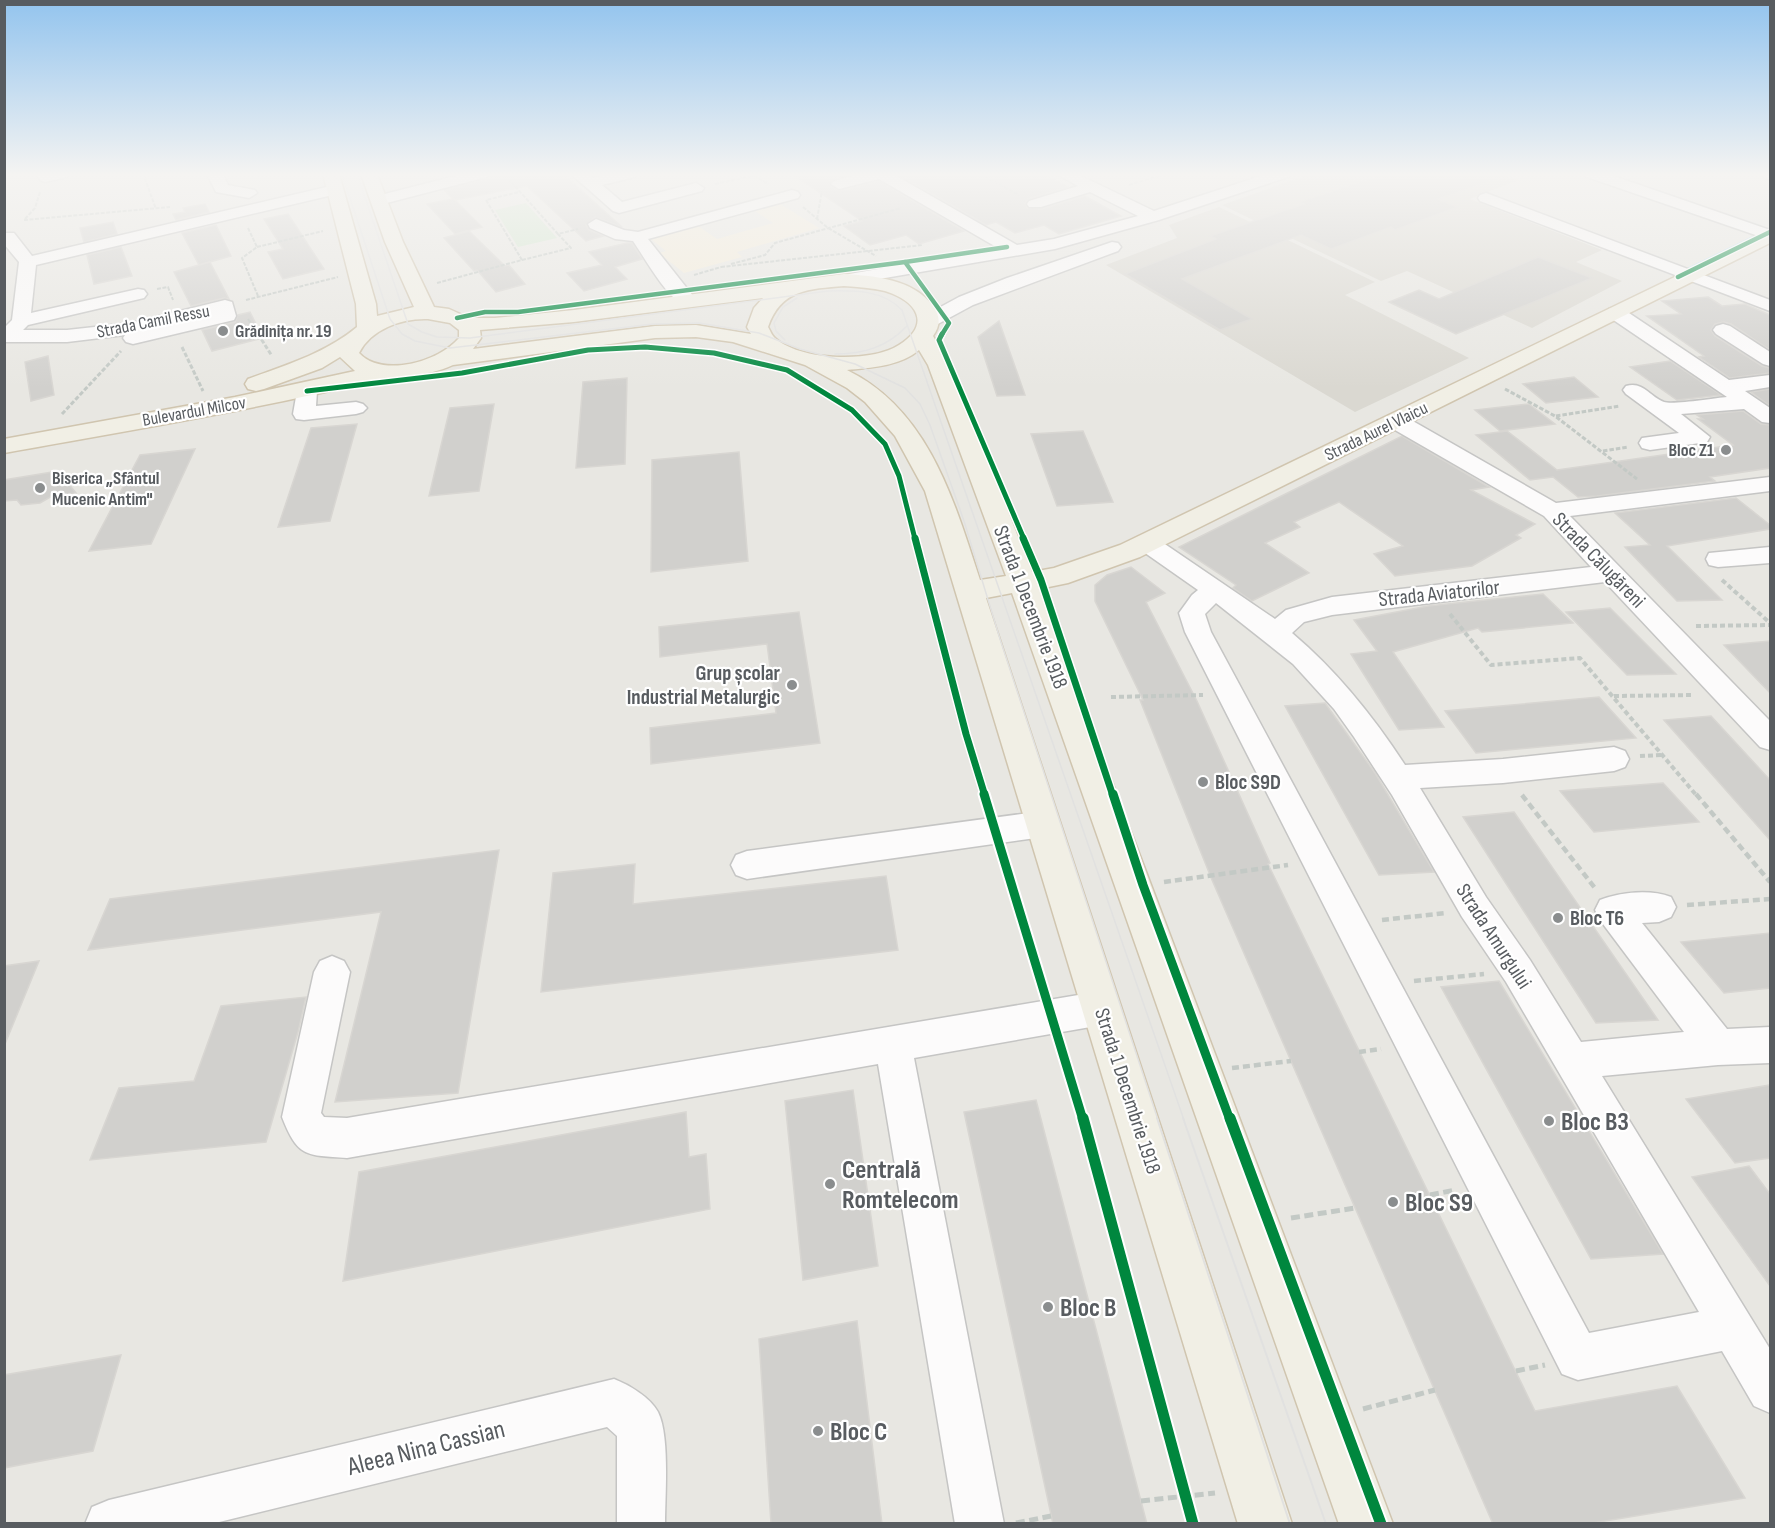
<svg xmlns="http://www.w3.org/2000/svg" width="1775" height="1528" font-family="'Sofia Sans Condensed',sans-serif">
	<style>
		.commercial { fill: #f4ecd9 }
		.education { fill: #dad8d1 }
		.green { fill: #d0e5cd }
		.lines { fill: none; stroke-linecap: round; stroke-linejoin: round }
		.stream { stroke: #b3ddf6; stroke-width: 4.5 }
		.building { fill: #d1d0cd; stroke: #d8d6d2; stroke-width: 1.5 }
		.minor-casing { stroke: #c5c5c4; stroke-width: 3 }
		.major-casing { stroke: #d0c5af; stroke-width: 3 }
		.path-far4 { stroke: #c3c9c5; stroke-width: 2; stroke-dasharray: 4 1.5; stroke-linecap: butt }
		.path-far3 { stroke: #c3c9c5; stroke-width: 3; stroke-dasharray: 4.5 2; stroke-linecap: butt }
		.path-far2 { stroke: #c3c9c5; stroke-width: 4; stroke-dasharray: 5 3; stroke-linecap: butt }
		.path-far1 { stroke: #c3c9c5; stroke-width: 4.5; stroke-dasharray: 7 4; stroke-linecap: butt }
		.path { stroke: #c3c9c5; stroke-width: 5; stroke-dasharray: 9 4.5; stroke-linecap: butt }
		.minor { fill: #fcfbfb; fill-rule: evenodd }
		.major { fill: #f1efe5; fill-rule: evenodd }
		.tram-far1 { stroke: #e1e1e0; stroke-width: 1.5 }
		.tram { stroke: #e1e1e0; stroke-width: 2 }
		.cycleway-far4-casing { stroke: #fff; stroke-width: 7 }
		.cycleway-far3-casing { stroke: #fff; stroke-width: 8 }
		.cycleway-far2-casing { stroke: #fff; stroke-width: 10 }
		.cycleway-far1-casing { stroke: #fff; stroke-width: 13 }
		.cycleway-casing { stroke: #fff; stroke-width: 15 }
		.cycleway-far4 { stroke: #00873e; stroke-width: 4.5 }
		.cycleway-far3 { stroke: #00873e; stroke-width: 5 }
		.cycleway-far2 { stroke: #00873e; stroke-width: 7 }
		.cycleway-far1 { stroke: #00873e; stroke-width: 9 }
		.cycleway { stroke: #00873e; stroke-width: 11 }
		.poi-dot { fill: #8a8d8e; stroke: #fff; stroke-width: 2 }
		.labels { text-anchor: middle; stroke-width: 4.5; stroke-linejoin: round; paint-order: stroke }
		.far-street-label { font-size: 18px; fill: #585c60; stroke: #fff }
		.far-poi-label { font-size: 18px; font-weight: bold; fill: #585c60; stroke: #fff; text-anchor: start }
		.street-label { font-size: 21px; fill: #585c60; stroke: #fff }
		.poi-label { font-size: 21px; font-weight: bold; fill: #585c60; stroke: #fff; text-anchor: start }
		.near-poi-label { font-size: 26px; font-weight: bold; fill: #585c60; stroke: #fff; text-anchor: start }
		.near-street-label { font-size: 26px; fill: #585c60; stroke: #fff }
	</style>
	<rect width="100%" height="100%" fill="#e8e7e2"/>
	<!-- commercial -->
	<path class="commercial" d="M777,202l42,26 -82,24 5,5 -58,16 -25,-20 7,-2 -15,-12 47,-13 19,13 56,-16 -21,-14z"/>
	<!-- education -->
	<g class="education">
		<path d="M1310,174h193l15,6 -48,19 132,51 -26,12 46,19 -90,47 -125,-57 -26,10 -159,-76z"/>
		<path d="M1219,207l156,75 -30,13 124,63 -114,54 -249,-147 71,-27 -8,-13z"/>
	</g>
	<!-- green -->
	<path class="green" d="M526,203l31,35 -39,9 -23,-37z"/>
	<g class="lines">
		<!-- stream -->
		<path class="stream" d="M1684,274l-2,-1 88,-43"/>
	</g>
	<!-- building -->
	<g class="building">
		<path d="M492,174h71l59,53 -27,-10 -9,8 3,5 14,6 -17,5 -59,-55 -72,14 27,27 -27,7 -28,-30 26,-5 -9,-9 44,-11z"/>
		<path d="M792,174h59l-18,5 -4,3 1,4 10,5 39,-10 85,50 -45,13 -13,-9 -36,10 -26,-19 18,-5z"/>
		<path d="M898,174h146l24,13 -40,12 -3,4 2,5 15,1 43,-13 36,20 -62,18 -15,-9 -29,8 -19,-11 -10,3z"/>
		<path d="M1384,174h115v4l-61,21 20,8 -63,23 -4,-3 -60,22 -30,-14 -119,44 70,40 -32,11 -95,-56 91,-35 -6,-3 94,-32 -5,-2z"/>
		<path d="M205,204l4,8 -33,8 -3,-6 12,-2 -2,-4z"/>
		<path d="M288,214l36,55 -41,10 -15,-27 15,-3 -19,-30z"/>
		<path d="M113,222l4,12 -33,8 -4,-14z"/>
		<path d="M216,225l15,31 -32,9 -17,-32z"/>
		<path d="M469,231l36,35 4,-1 16,19 -29,8 -19,-22 -3,1 -30,-33z"/>
		<path d="M627,243h5l10,16 -27,8 12,12 -43,12 -17,-18 35,-8 -13,-13z"/>
		<path d="M121,247l11,29 -38,8 -7,-29z"/>
		<path d="M1538,257l54,21 -136,56 -67,-32 30,-12 20,9z"/>
		<path d="M210,262l19,37 -5,-1 -33,8 -17,-34z"/>
		<path d="M1708,297l14,9 23,-2 25,11v35l-39,-26 -7,-2 -9,2 -4,6 4,6 47,30 8,2v5l-40,5 -31,-21 5,-1 -57,-40 34,-2 -19,-13z"/>
		<path d="M250,312l13,26 -51,13 -10,-21 33,-8 3,-7z"/>
		<path d="M999,321l26,74 -28,1 -19,-59z"/>
		<path d="M48,356l6,39 -23,6 -6,-39z"/>
		<path d="M1670,361l51,34 -44,5 -47,-33z"/>
		<path d="M1574,377l24,20 -52,6 -23,-19z"/>
		<path d="M627,378l-2,86 -49,4 7,-86z"/>
		<path d="M1770,389v17l-19,-14z"/>
		<path d="M494,404l-15,87 -50,5 21,-88z"/>
		<path d="M1529,404l26,20 -55,7 -25,-21z"/>
		<path d="M1743,411l18,13 9,1v43l-60,9 5,4 -118,15 -19,1 -25,-20 -23,3 -54,-45 31,-4 50,39 176,-25 -35,-26h5l-6,-4z"/>
		<path d="M357,424l-27,97 -52,6 33,-99z"/>
		<path d="M1083,431l30,71 -56,4 -26,-72z"/>
		<path d="M1402,436l87,51 -18,3 64,34 -19,11 5,3 -49,28 -77,10 -21,-22 29,-8 -64,-44 -45,20 6,5 -35,16 44,30 -57,28 -19,-13 3,-3 -57,-38z"/>
		<path d="M195,449l-44,95 -62,7 51,-96z"/>
		<path d="M739,452l9,109 -97,11 1,-112z"/>
		<path d="M58,471l18,22 -24,3 -12,7 -19,2 -4,-5 -13,1v-21z"/>
		<path d="M1736,498l34,27v4l-103,17 55,54 -45,1 -52,-54 25,-2 -35,-32z"/>
		<path d="M1131,567l34,26 -19,9 51,99 73,162 -2,1 267,547 142,-25 68,112 -158,26h-94l-281,-644 -72,-180h3l-48,-99v-16l12,-10z"/>
		<path d="M1543,594l30,29 -91,9 -4,-4 -85,24 51,75 -45,3 -48,-76 26,-3 -23,-31 74,-14z"/>
		<path d="M1610,608l66,66 -49,1 -61,-63z"/>
		<path d="M799,612l21,131 -169,21 -1,-36 126,-15 -9,-69 -107,13 -1,-30z"/>
		<path d="M1770,641v52l-46,-48z"/>
		<path d="M1599,697l37,41 -160,15 -31,-42z"/>
		<path d="M1325,703l50,70 59,99 -55,3 -94,-169z"/>
		<path d="M1711,716l59,64v60l-106,-120z"/>
		<path d="M1663,783l36,39 -105,10 -34,-41z"/>
		<path d="M1514,812l144,208 -62,3 -133,-206z"/>
		<path d="M499,850l-41,243 -123,9 46,-190 -293,38 22,-51z"/>
		<path d="M635,864l-2,40 253,-28 12,74 -357,42 12,-119z"/>
		<path d="M1770,933v55l-46,5 -43,-51z"/>
		<path d="M39,961l-34,83h-1v-78z"/>
		<path d="M1499,981l164,273 -72,5 -150,-272z"/>
		<path d="M306,997l-8,35 -32,110 -176,18 29,-72 75,-7 27,-75z"/>
		<path d="M1770,1085v73l-35,5 -49,-64z"/>
		<path d="M853,1090l25,176 -75,14 -18,-179z"/>
		<path d="M1036,1100l105,401 6,23h-94l-89,-412z"/>
		<path d="M686,1112l3,45 17,-3 4,55 -367,72 16,-109z"/>
		<path d="M1749,1166l21,28v92l-78,-109z"/>
		<path d="M857,1321l25,203h-111l-12,-185z"/>
		<path d="M121,1355l-28,96 -89,17v-93z"/>
	</g>
	<g class="lines">
		<defs>
			<g id="minor">
				<path d="M37,174h33l-3,3 -22,5 -5,-2z"/>
				<path d="M207,174h16l5,11 27,5 2,3 -8,5 -33,-6z"/>
				<path d="M463,174h27l-3,3 -108,28 -8,-5 2,-3z"/>
				<path d="M571,174h17l5,4 16,-4h29l-3,3 -33,8 20,17 74,-19 8,5 -2,3 -83,22 -6,-2z"/>
				<path d="M860,174h33l124,71 37,-6 84,-23 -48,-24 -49,15h-12l-2,-3 2,-3 49,-15 -21,-12h20l77,37 113,-37h24l-3,3 -129,43 -104,29 -211,36 -6,-1 -3,-4 3,-4 160,-28 -119,-69 -40,10 -8,-5 3,-3z"/>
				<path d="M1584,174h24l162,56v10l-183,-63z"/>
				<path d="M1761,174h9v5l-5,-1z"/>
				<path d="M335,185l6,2 2,3 -2,3 -305,72 -5,48 107,-24 6,1 3,4 -3,4 -116,27 -5,5h44l64,-7 94,-23 7,2 4,14 -2,4 -101,24 -7,-2 -3,-4 2,-3 -58,7h-63v-14l8,-8 7,-58 -15,-18v-11h10l18,23z"/>
				<path d="M792,190l6,2 2,3 -2,3 -150,41 49,62 -2,4c-5,1 -10,2 -14,-1 -18,-13 -35,-44 -48,-63l-18,-2 -25,-11 -2,-4 8,-5 28,11 14,2z"/>
				<path d="M1486,193l284,107v11l-290,-110 -2,-3 2,-3z"/>
				<path d="M1112,242l6,1 3,4 -3,4 -145,54 -37,20h-14l-2,-4 2,-4 37,-20 48,-19z"/>
				<path d="M1616,307l7,2 106,71 41,-5v12l-25,4 25,17v15l-8,-1 -18,-13 -63,5 29,23 -3,5 -57,8 -8,-2 -3,-5 3,-5 37,-5 -53,-39 -3,-4 3,-4c17,-5 23,10 38,16 9,3 51,-4 63,-5l-118,-80 -2,-4 2,-4z"/>
				<path d="M1723,324l7,2 40,26v14l-7,-2 -47,-30 -3,-4 3,-4z"/>
				<path d="M307,385l7,2 3,4 -1,15 40,-4 7,2 4,4 -4,4 -7,2 -52,6 -8,-1 -3,-5 4,-23 3,-4z"/>
				<path d="M1396,415l8,1 152,87 214,-26v14l-200,25 200,205v29l-10,-3 -155,-165 -273,33 -28,7 -12,11c45,38 81,83 113,132l98,-6 111,-12 11,4 4,8 -4,8 -11,4 -111,12 -83,5 66,109 44,63 51,82 103,-10 -84,-112 -5,-10 5,-10c21,-8 50,-11 71,-3l5,10 -5,10 -12,5 -17,1 85,106 43,-2v36l-52,2 -116,11 168,273v64l-16,-7 -32,-55 -144,29 -16,-6 -377,-742 -6,-19 13,-18 6,-5 -60,-42 -3,-5 3,-5 9,-3 9,3 119,81 11,-9 46,-13 259,-30 -47,-51 -156,-90 -3,-5 3,-5zM1216,603l77,61 41,45 20,28 38,58 70,122 44,65 193,330 -110,21 -378,-701 -6,-18z"/>
				<path d="M1770,547v16l-52,4 -9,-2 -3,-6 3,-6z"/>
				<path d="M1043,811l11,4 5,9 -5,9 -11,4 -296,42 -11,-4 -5,-10 5,-10 11,-4z"/>
				<path d="M332,956l12,5 6,11 -29,141 3,4 23,1 755,-127 13,5 5,12 -5,12 -13,5 -188,33 90,466h-49l-77,-460 -531,94c-41,-3 -49,0 -65,-41l32,-145 6,-11z"/>
				<path d="M614,1379c15,6 36,18 44,33 12,24 7,83 7,112h-48v-88l-10,-9 -396,97h-126l7,-17 17,-7z"/>
			</g>
			<path id="major" d="M323,174h16l37,130 1,12 37,-9 -29,-65 -24,-68h16l26,68 31,65 15,2 20,9h26l79,-8 270,-36c31,2 69,5 89,32 8,11 7,20 0,30l17,29 82,207 22,-4 66,-23 650,-314v12l-630,314 -72,26 -29,6 354,935h-54l-327,-931 -26,5 306,926h-54l-313,-1033 -30,-55 -30,-34 -18,-14 -42,-23 -72,-23 -37,-5 -41,1 -202,27c-28,13 -57,10 -85,17 -120,29 -242,49 -364,71v-14l231,-42 120,-26 -15,-14 -18,11 -58,21 -8,2 -8,-2 -3,-5 3,-5c38,-14 78,-26 109,-52l-1,-23zM844,286c14,1 28,2 41,5 32,10 47,33 14,54 -27,18 -99,16 -124,-7 -3,-2 -5,-8 -7,-11 13,-38 41,-38 76,-41zM763,298l-9,10 -7,19 4,7 -55,-9 -41,1 -182,23 8,-11 -1,-8 94,-8zM428,319l22,4 9,7v8c-20,24 -77,40 -100,15 12,-24 43,-35 69,-34zM919,350l9,15 78,211 -26,4c-26,-79 -51,-170 -133,-210 23,-2 54,-4 72,-20z"/>
		</defs>
		<!-- minor casing -->
		<use href="#minor" class="minor-casing"/>
		<!-- major casing -->
		<use href="#major" class="major-casing"/>
		<!-- path-far4 -->
		<g class="path-far4">
			<path d="M147,174l-3,2 12,33"/>
			<path d="M504,174l54,60 20,-5"/>
			<path d="M980,174l39,21"/>
			<path d="M754,175l14,9"/>
			<path d="M715,184l46,-10"/>
			<path d="M1129,185l36,-11"/>
			<path d="M803,207l25,21 48,28"/>
			<path d="M25,219l10,-11 5,-16"/>
			<path d="M817,219l5,-28"/>
			<path d="M24,220l146,-13"/>
			<path d="M248,228l9,19 -15,11 16,38"/>
			<path d="M257,247l66,-16"/>
			<path d="M522,260l49,-12 -13,-14"/>
			<path d="M731,264l34,-9 10,-12 126,-35"/>
			<path d="M721,267l202,-22"/>
			<path d="M694,275l27,-8"/>
			<path d="M437,283l85,-23 -36,-60 33,-8"/>
			<path d="M157,289l11,-2 5,13"/>
			<path d="M246,300l92,-23"/>
			<path d="M248,319l11,17"/>
		</g>
		<!-- path-far3 -->
		<g class="path-far3">
			<path d="M258,334l14,22"/>
			<path d="M182,347l21,44"/>
			<path d="M1505,389l50,27 82,63"/>
			<path d="M62,414l59,-63"/>
			<path d="M1556,416l64,-10"/>
			<path d="M1603,451l25,-4"/>
		</g>
		<!-- path-far2 -->
		<g class="path-far2">
			<path d="M1722,580l48,43"/>
			<path d="M1450,614l41,51 89,-7 117,138"/>
			<path d="M1696,626l74,-1"/>
			<path d="M1614,696l79,-1"/>
			<path d="M1111,697l92,-2"/>
			<path d="M1640,756l23,-1"/>
		</g>
		<!-- path-far1 -->
		<g class="path-far1">
			<path d="M1696,794l74,88"/>
			<path d="M1522,795l73,93"/>
			<path d="M1164,882l124,-17"/>
			<path d="M1687,905l83,-6"/>
			<path d="M1382,920l64,-7"/>
			<path d="M1414,981l70,-7"/>
			<path d="M1359,1052l22,-3"/>
			<path d="M1232,1068l59,-7"/>
		</g>
		<!-- path -->
		<g class="path">
			<path d="M1430,1195l25,-5"/>
			<path d="M1291,1218l64,-10"/>
			<path d="M1516,1371l29,-6"/>
			<path d="M1363,1409l72,-19"/>
			<path d="M1141,1501l74,-8"/>
			<path d="M1016,1523l35,-7"/>
		</g>
		<!-- minor -->
		<use href="#minor" class="minor"/>
		<!-- major -->
		<use href="#major" class="major"/>
		<!-- tram-far1 -->
		<g class="tram-far1">
			<path d="M342,174l48,145 12,15 13,7 35,7 203,-24 46,-1 60,10 41,16 55,15 50,24 15,16 10,21 34,96 36,118 158,481"/>
			<path d="M357,174l51,150 14,8 15,5 33,1 358,-47c26,-1 55,-1 74,19l282,810"/>
			<path d="M785,340l-9,-9 -2,-8 9,-16 14,-9"/>
			<path d="M835,354c29,0 52,-7 72,-28"/>
		</g>
		<!-- tram -->
		<g class="tram">
			<path d="M1157,1118l133,406"/>
			<path d="M1183,1118l143,406"/>
		</g>
		<defs>
			<g id="cycleway-far4">
				<path d="M905,262l102,-15"/>
				<path d="M1678,277l92,-45"/>
				<path d="M457,318l28,-6h33l387,-50 44,61 -8,13"/>
			</g>
			<g id="cycleway-far3">
				<path d="M942,334l-3,6 85,199"/>
				<path d="M307,391l155,-18 126,-23 57,-3 69,6 73,17 65,40 33,34 14,32 16,63"/>
			</g>
			<g id="cycleway-far2">
				<path d="M915,538l51,196 19,62"/>
				<path d="M1023,538l18,42 72,216"/>
			</g>
			<g id="cycleway-far1">
				<path d="M984,794l99,326"/>
				<path d="M1113,794l30,91 87,235"/>
			</g>
			<g id="cycleway">
				<path d="M1083,1118l110,406"/>
				<path d="M1230,1118l151,406"/>
			</g>
		</defs>
		<!-- cycleway-far4 casing -->
		<use href="#cycleway-far4" class="cycleway-far4-casing"/>
		<!-- cycleway-far3 casing -->
		<use href="#cycleway-far3" class="cycleway-far3-casing"/>
		<!-- cycleway-far2 casing -->
		<use href="#cycleway-far2" class="cycleway-far2-casing"/>
		<!-- cycleway-far1 casing -->
		<use href="#cycleway-far1" class="cycleway-far1-casing"/>
		<!-- cycleway casing -->
		<use href="#cycleway" class="cycleway-casing"/>
		<!-- cycleway-far4 -->
		<use href="#cycleway-far4" class="cycleway-far4"/>
		<!-- cycleway-far3 -->
		<use href="#cycleway-far3" class="cycleway-far3"/>
		<!-- cycleway-far2 -->
		<use href="#cycleway-far2" class="cycleway-far2"/>
		<!-- cycleway-far1 -->
		<use href="#cycleway-far1" class="cycleway-far1"/>
		<!-- cycleway -->
		<use href="#cycleway" class="cycleway"/>
	</g>
	<!-- sky -->
	<linearGradient id="sky" x2="0" y2="1"><stop stop-color="#93c4ee"/><stop offset="0.45" stop-color="#f5f4f2"/><stop offset="1" stop-color="#f5f4f2" stop-opacity="0"/></linearGradient>
	<rect width="1775" height="388" fill="url(#sky)"/>
	<!-- markers -->
	<g class="poi-dot">
		<circle cx="223" cy="331" r="6"/>
		<circle cx="1726" cy="450" r="6"/>
		<circle cx="40" cy="488" r="6"/>
		<circle cx="792" cy="685" r="6"/>
		<circle cx="1203" cy="782" r="6"/>
		<circle cx="1558" cy="918" r="6"/>
		<circle cx="1549" cy="1121" r="6"/>
		<circle cx="830" cy="1184" r="6"/>
		<circle cx="1393" cy="1202" r="6"/>
		<circle cx="1048" cy="1307" r="6"/>
		<circle cx="818" cy="1431" r="6"/>
	</g>
	<g class="labels">
		<!-- far-street labels -->
		<g class="far-street-label">
			<text transform="translate(153 321) rotate(-11)" y="6">Strada Camil Ressu</text>
			<text transform="translate(194 411) rotate(-10)" y="6">Bulevardul Milcov</text>
			<text transform="translate(1376 431) rotate(-26)" y="6">Strada Aurel Vlaicu</text>
		</g>
		<!-- far-poi labels -->
		<g class="far-poi-label">
			<text x="235" y="337">Grădinița nr. 19</text>
			<text x="1714" y="456" text-anchor="end">Bloc Z1</text>
			<text x="52" y="484">Biserica „Sfântul<tspan x="52" dy="21">Mucenic Antim"</tspan></text>
		</g>
		<!-- street labels -->
		<g class="street-label">
			<text transform="translate(1599 560) rotate(46)" y="7">Strada Călugăreni</text>
			<text transform="translate(1439 593) rotate(-6)" y="7">Strada Aviatorilor</text>
			<text transform="translate(1031 607) rotate(69)" y="7">Strada 1 Decembrie 1918</text>
			<text transform="translate(1494 936) rotate(57)" y="7">Strada Amurgului</text>
			<text transform="translate(1128 1091) rotate(72)" y="7">Strada 1 Decembrie 1918</text>
		</g>
		<!-- poi labels -->
		<g class="poi-label">
			<text x="780" y="680" text-anchor="end">Grup școlar<tspan x="780" dy="24">Industrial Metalurgic</tspan></text>
			<text x="1215" y="789">Bloc S9D</text>
			<text x="1570" y="925">Bloc T6</text>
		</g>
		<!-- near-poi labels -->
		<g class="near-poi-label">
			<text x="1561" y="1130">Bloc B3</text>
			<text x="842" y="1178">Centrală<tspan x="842" dy="30">Romtelecom</tspan></text>
			<text x="1405" y="1211">Bloc S9</text>
			<text x="1060" y="1316">Bloc B</text>
			<text x="830" y="1440">Bloc C</text>
		</g>
		<!-- near-street labels -->
		<g class="near-street-label">
			<text transform="translate(426 1447) rotate(-14)" y="9">Aleea Nina Cassian</text>
		</g>
	</g>
	<!-- border -->
	<rect width="1775" height="1528" fill="none" stroke="#585c60" stroke-width="12"/>
</svg>
